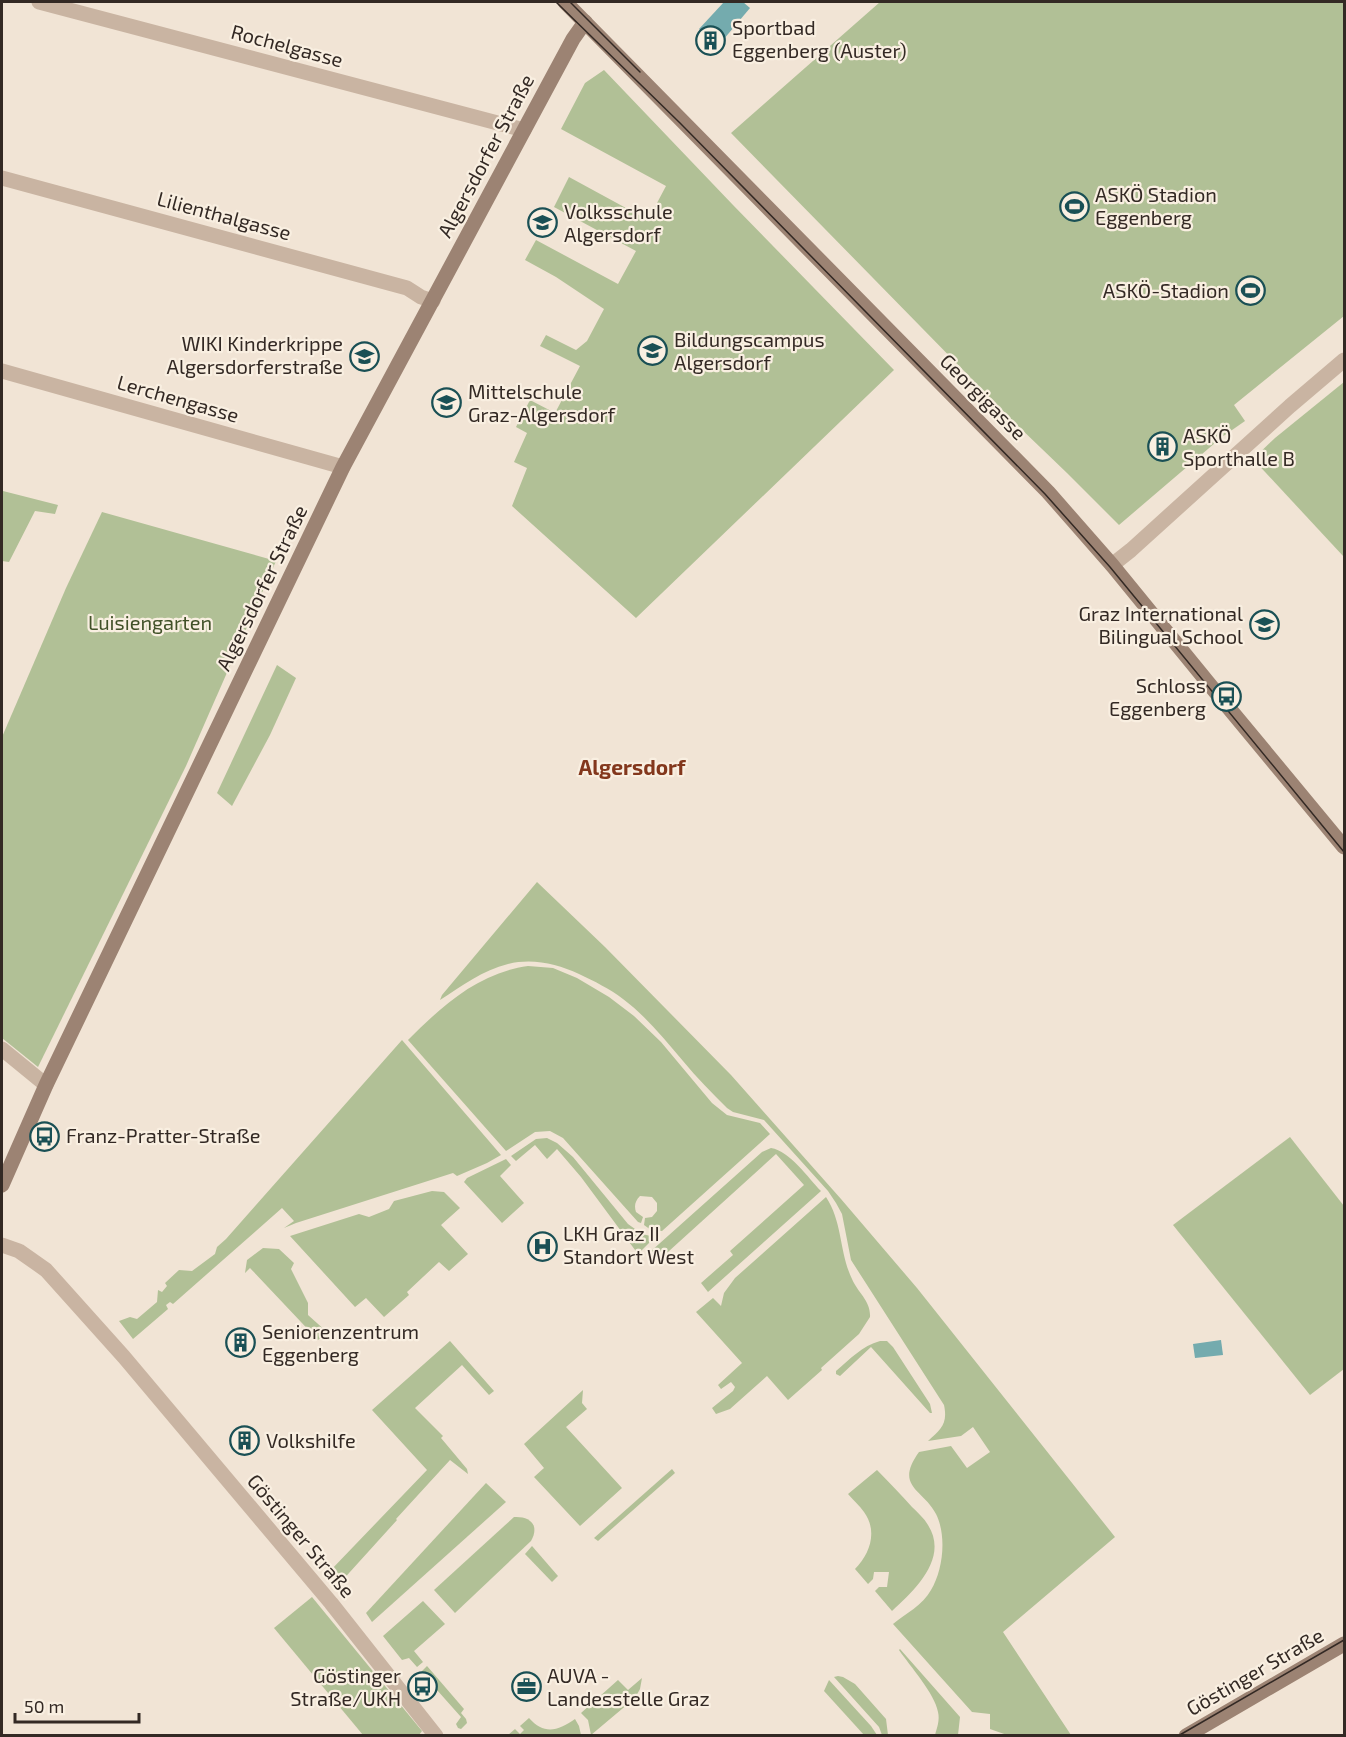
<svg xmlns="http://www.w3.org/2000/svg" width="1346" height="1737" font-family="'Exo 2',sans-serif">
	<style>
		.green { fill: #b1c096 }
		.water { fill: #74abae }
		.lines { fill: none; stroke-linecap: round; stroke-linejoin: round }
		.street { stroke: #c9b4a2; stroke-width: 15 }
		.secondary { stroke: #9c8373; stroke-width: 15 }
		.tram { stroke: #332924; stroke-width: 1.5 }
		.labels { text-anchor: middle; stroke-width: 4.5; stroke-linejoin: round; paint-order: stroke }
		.poi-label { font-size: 20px; fill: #332924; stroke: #f9efe1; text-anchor: start }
		.street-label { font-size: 20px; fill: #332924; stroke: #f9efe1 }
		.park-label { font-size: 20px; fill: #415128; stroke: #f9efe1 }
		.neighbourhood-label { font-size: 21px; font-weight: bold; fill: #83371c; stroke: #f9efe1 }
	</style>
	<rect width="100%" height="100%" fill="#f1e4d5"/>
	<!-- green -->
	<g class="green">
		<path d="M880,2h464v314l-110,89 11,16 -23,16 -103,88 -52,-52 -52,-50 -284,-290z"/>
		<path d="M604,70l129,135 161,165 -258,248 -124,-112 15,-38 -13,-6 13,-29 -11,-6 14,-27 25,13 25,-47 -40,-20 6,-11 30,15 11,-9 17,-32 -48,-32 -31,-17 11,-20 82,44 18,-33 -82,-44 15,-30 79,43 18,-34 -105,-57 24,-46z"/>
		<path d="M1344,382v175l-91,-98 22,-21z"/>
		<path d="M3,491l55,14 -3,9 -20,-3 -26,51 -7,-1z"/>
		<path d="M102,512l174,49 -90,205 -148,301 -36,-29v-301l64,-149z"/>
		<path d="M277,665l19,13 -26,57 -38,71 -15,-13z"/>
		<path d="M537,882l68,65 126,128 110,124 76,89 198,249 -112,95 68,103h-64l-17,-6v-15l-18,-2 -79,-88c12,-10 30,-19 38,-34 12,-20 16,-54 5,-76 -13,-25 -42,-27 -17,-62l32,-6 16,22 23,-16 -17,-25 -12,9 -33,5c13,-12 20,-17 16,-36l-93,-145 -9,-46 -6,-11 -8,-12 -64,-71 -31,-8 -6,-4c-15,-15 -30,-30 -44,-47 -18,-21 -37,-45 -60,-62 -13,-10 -29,-18 -44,-25 -22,-10 -46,-16 -71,-10 -25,6 -46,22 -68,36l2,-5z"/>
		<path d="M528,966l25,2 24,10 32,19 25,19 27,26 51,61 15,12 33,8 10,11 -108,97 -11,-1 -7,-5 1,-7 7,-1 5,-6v-8l-5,-6 -12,-1c-5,5 -6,10 -4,16l7,5 -2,6 -3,-1 -75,-84 -13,-7 -15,1 -29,19 -98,-111c34,-34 70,-67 120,-74z"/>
		<path d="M402,1040l99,115 -14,8 -30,13 -4,-3 -157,50 -12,5 10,-7 -12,-13 -109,96 -3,-2 -4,3 2,4 -35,30 -14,-18 11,-4 7,2 20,-17 1,-12 4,2 5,-6 -2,-3 14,-13 13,1 23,-17 2,-7 9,-8z"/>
		<path d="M1290,1137l54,69v163l-34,26 -137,-170z"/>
		<path d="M547,1138l10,5 16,14 55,67 14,10 13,3 -17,17 -57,-77 -24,-28 -10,10 -12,-14 -19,16 -5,-5 25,-17z"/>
		<path d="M771,1148c19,3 37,30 50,43l-113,101 -7,-9 32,-28 -3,-4 74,-66 -28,-31 -118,107 -8,-9 112,-100z"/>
		<path d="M506,1159l5,6 -11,11 24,27 -22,20 -38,-41 3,-4z"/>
		<path d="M432,1191l12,1 16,16 -19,17 27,29 -19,17 -10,-9 -32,30 2,3 -25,22 -18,-19 -11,9 -65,-71 69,-22 10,3 20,-8 5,-8z"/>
		<path d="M826,1197c17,26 13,55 26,82 6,14 19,22 18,38l-11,17 -38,34 1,2 -34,30 -21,-24 -37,33 -14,5 -4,-6 21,-17 2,-4 -4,-5 -10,7 -3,-4 24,-22 -46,-51 17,-14 8,8 3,-13 11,-15z"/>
		<path d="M263,1248l16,1 15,14 -3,6 17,34v12l19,17 -9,8 -68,-72 -5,5 2,-13z"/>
		<path d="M450,1341l44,50 -5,4 -27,-30 -47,43 28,28 -2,2 26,31 1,5 -18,-14 -54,59 1,1 -57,63 -10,-12 97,-101 -55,-60z"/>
		<path d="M880,1341h7l6,6 37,57 2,9h-2l-59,-66 -31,29 -4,-2v-3c14,-12 26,-25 44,-30z"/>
		<path d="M583,1390l-1,13 5,6 -21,18 56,61 -42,38 -46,-49 10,-9 -20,-24z"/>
		<path d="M672,1469l3,4 -77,68 -4,-3z"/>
		<path d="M877,1470c12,12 24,25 35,37 6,6 12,11 16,18 21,33 -13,65 -36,86l-17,-20 4,-4h8l2,-15h-15l-1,7 -5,5 -13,-15c15,-15 23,-38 9,-57 -4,-6 -11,-12 -16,-18z"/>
		<path d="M486,1483l20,19 -134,120 -6,-9z"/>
		<path d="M514,1517c16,-1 26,8 17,24l-76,72 -21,-23z"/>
		<path d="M532,1546l26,30 -6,6 -27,-28z"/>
		<path d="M312,1597l110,134 -3,4h-56l-89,-107z"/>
		<path d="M423,1601l22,23 -31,27 9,11 -6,5 -8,-9 -7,2 -19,-24z"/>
		<path d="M900,1649l60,68 -2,18h-23c2,-7 5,-15 3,-23 -3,-18 -28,-46 -39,-62z"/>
		<path d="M427,1666l37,43 -3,4 5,6 1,4 -6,6 -3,-1 -2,-4 5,-7 -40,-45z"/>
		<path d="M838,1676l5,1 12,7 31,35 2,16h-6l-3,-8 -45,-50z"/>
		<path d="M642,1678l-2,11 -5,9 -44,37 -3,-15 -7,-7 37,-33 10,10z"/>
		<path d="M829,1680l42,46 6,9h-13l-40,-44z"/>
		<path d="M529,1718c15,17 29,13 46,1l4,7 2,9h-73l7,-6 5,5 4,-4 -4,-4z"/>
	</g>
	<!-- water -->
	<g class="water">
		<path d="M724,2h19l7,6 -32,38 -19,-17z"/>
		<path d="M1221,1340l2,15 -28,3 -2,-14z"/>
	</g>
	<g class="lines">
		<!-- street -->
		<g class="street">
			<path d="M39,2l485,128"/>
			<path d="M2,178l405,110 14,9 12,4"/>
			<path d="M2,371l341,96"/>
			<path d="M1112,565l19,-15 159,-144 54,-46"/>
			<path d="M2,1049l44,36"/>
			<path d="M2,1245l17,6 27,19 78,87 207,246 105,133"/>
		</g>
		<!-- secondary -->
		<g class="secondary">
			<path d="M565,2l483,490 64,73 111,136 121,146"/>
			<path d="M2,1185l44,-100 297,-618 230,-428 12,-17"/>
			<path d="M1186,1736l158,-92"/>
		</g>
		<!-- tram -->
		<g class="tram">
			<path d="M556,2l124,121 365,371 65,73 234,285"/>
			<path d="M570,2l70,70"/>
			<path d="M1178,1736l166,-96"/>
		</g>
	</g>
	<!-- icons -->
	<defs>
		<symbol id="building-ring" viewBox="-11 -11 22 22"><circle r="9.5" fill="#f9efe1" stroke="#1a5055" stroke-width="1.5"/><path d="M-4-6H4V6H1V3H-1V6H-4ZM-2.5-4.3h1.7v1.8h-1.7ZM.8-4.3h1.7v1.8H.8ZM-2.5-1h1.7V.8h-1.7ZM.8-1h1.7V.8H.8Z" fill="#1a5055"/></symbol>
		<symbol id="stadium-ring" viewBox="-11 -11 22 22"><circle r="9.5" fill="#f9efe1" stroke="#1a5055" stroke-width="1.5"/><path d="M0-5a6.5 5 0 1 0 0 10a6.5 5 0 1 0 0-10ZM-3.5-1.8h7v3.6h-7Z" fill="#1a5055"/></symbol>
		<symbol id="school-ring" viewBox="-11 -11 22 22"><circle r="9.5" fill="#f9efe1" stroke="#1a5055" stroke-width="1.5"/><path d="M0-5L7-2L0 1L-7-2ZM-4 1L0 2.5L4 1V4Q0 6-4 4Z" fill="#1a5055"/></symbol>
		<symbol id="bus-ring" viewBox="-11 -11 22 22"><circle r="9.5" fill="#f9efe1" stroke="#1a5055" stroke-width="1.5"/><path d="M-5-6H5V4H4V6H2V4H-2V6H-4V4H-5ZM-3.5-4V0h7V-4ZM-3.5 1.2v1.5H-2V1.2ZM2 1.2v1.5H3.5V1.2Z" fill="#1a5055"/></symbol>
		<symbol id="hospital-ring" viewBox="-11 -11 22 22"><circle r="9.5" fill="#f9efe1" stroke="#1a5055" stroke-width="1.5"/><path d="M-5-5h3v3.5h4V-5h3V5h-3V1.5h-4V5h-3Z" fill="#1a5055"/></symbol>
		<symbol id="office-ring" viewBox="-11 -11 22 22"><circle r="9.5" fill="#f9efe1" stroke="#1a5055" stroke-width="1.5"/><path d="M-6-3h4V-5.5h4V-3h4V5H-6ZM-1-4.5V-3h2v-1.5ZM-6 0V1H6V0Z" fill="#1a5055"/></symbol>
	</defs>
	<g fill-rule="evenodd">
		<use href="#building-ring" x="694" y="24" width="33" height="33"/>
		<use href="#stadium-ring" x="1058" y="190" width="33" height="33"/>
		<use href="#school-ring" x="526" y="206" width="33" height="33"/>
		<use href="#stadium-ring" x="1234" y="274" width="33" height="33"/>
		<use href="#school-ring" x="636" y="334" width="33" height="33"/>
		<use href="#school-ring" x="348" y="340" width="33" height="33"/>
		<use href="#school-ring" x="430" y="386" width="33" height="33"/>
		<use href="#building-ring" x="1146" y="430" width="33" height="33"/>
		<use href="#school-ring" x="1248" y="608" width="33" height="33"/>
		<use href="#bus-ring" x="1210" y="680" width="33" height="33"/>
		<use href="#bus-ring" x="28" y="1120" width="33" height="33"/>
		<use href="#hospital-ring" x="526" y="1230" width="33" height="33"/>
		<use href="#building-ring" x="224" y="1326" width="33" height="33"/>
		<use href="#building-ring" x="228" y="1424" width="33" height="33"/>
		<use href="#bus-ring" x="406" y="1670" width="33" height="33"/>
		<use href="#office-ring" x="510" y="1670" width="33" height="33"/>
	</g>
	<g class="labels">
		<!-- poi labels -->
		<g class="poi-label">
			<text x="732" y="35">Sportbad<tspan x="732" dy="23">Eggenberg (Auster)</tspan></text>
			<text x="1095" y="202">ASKÖ Stadion<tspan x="1095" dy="23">Eggenberg</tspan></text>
			<text x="564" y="219">Volksschule<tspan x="564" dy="23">Algersdorf</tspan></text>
			<text x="1229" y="298" text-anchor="end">ASKÖ-Stadion</text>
			<text x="674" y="347">Bildungscampus<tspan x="674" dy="23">Algersdorf</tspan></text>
			<text x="343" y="351" text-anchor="end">WIKI Kinderkrippe<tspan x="343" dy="23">Algersdorferstraße</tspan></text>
			<text x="468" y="399">Mittelschule<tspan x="468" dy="23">Graz-Algersdorf</tspan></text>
			<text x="1183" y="443">ASKÖ<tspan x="1183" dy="23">Sporthalle B</tspan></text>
			<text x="1243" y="621" text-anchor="end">Graz International<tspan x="1243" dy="23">Bilingual School</tspan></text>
			<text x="1206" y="693" text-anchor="end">Schloss<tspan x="1206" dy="23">Eggenberg</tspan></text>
			<text x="66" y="1143">Franz-Pratter-Straße</text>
			<text x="563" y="1241">LKH Graz II<tspan x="563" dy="23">Standort West</tspan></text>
			<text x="262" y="1339">Seniorenzentrum<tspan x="262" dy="23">Eggenberg</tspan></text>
			<text x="266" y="1448">Volkshilfe</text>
			<text x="401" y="1683" text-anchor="end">Göstinger<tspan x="401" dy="23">Straße/UKH</tspan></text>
			<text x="547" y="1683">AUVA -<tspan x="547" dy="23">Landesstelle Graz</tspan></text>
		</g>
		<!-- street labels -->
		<g class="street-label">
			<text transform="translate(287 46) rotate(15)" y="7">Rochelgasse</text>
			<text transform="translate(486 156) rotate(-62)" y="7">Algersdorfer Straße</text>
			<text transform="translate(224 216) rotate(15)" y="7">Lilienthalgasse</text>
			<text transform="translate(983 397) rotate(45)" y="7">Georgigasse</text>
			<text transform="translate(178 399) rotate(16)" y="7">Lerchengasse</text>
			<text transform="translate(262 588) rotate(-64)" y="7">Algersdorfer Straße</text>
			<text transform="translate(301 1536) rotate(50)" y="7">Göstinger Straße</text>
			<text transform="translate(1255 1672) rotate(-30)" y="7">Göstinger Straße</text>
		</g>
		<!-- park labels -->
		<g class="park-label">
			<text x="150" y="630">Luisiengarten</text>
		</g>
		<!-- neighbourhood labels -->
		<g class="neighbourhood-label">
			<text x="632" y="775">Algersdorf</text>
		</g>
	</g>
	<!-- border -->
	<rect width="1346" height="1737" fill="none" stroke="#332924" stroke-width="6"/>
	<!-- scale -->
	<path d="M15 1713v9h124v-9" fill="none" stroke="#332924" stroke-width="3"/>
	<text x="24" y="1713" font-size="18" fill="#332924" stroke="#f9efe1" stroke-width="4.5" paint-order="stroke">50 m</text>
</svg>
